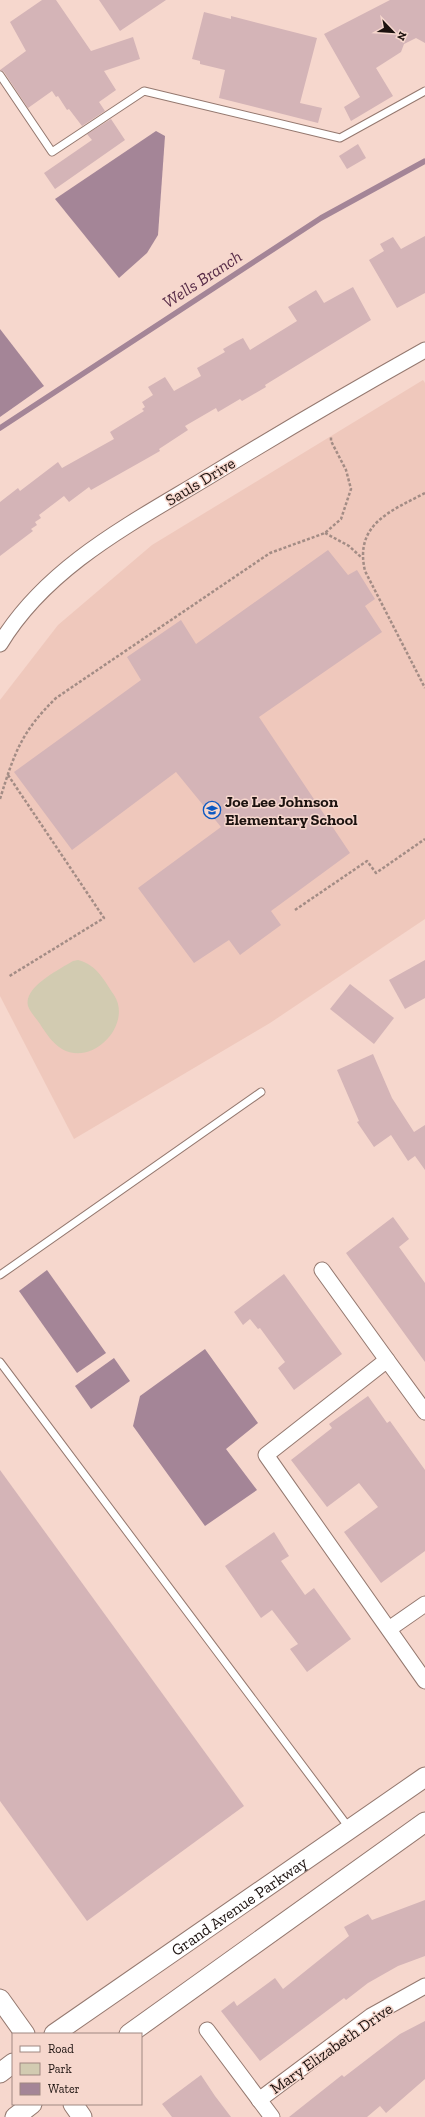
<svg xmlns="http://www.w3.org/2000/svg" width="425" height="2117" font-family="'Zilla Slab',serif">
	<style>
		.built { fill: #efc8bc }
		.green { fill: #d2cbb1 }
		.water { fill: #a48597 }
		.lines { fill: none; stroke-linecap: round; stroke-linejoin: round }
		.stream { stroke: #a48597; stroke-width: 5.5 }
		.building { fill: #d4b4b7 }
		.service-casing { stroke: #94786f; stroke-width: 9 }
		.minor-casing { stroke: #94786f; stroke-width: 17 }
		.tertiary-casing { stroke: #94786f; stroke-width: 21 }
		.path { stroke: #a38c85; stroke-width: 2.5; stroke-dasharray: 3 2; stroke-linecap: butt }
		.service { stroke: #fff; stroke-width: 7 }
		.minor { stroke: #fff; stroke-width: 15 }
		.tertiary { stroke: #fff; stroke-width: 19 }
		.labels { text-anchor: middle; stroke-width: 3; stroke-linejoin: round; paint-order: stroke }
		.street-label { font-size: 16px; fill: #1c120f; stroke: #f6d7cd }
		.poi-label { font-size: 16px; font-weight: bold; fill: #1c120f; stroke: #f6d7cd; text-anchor: start }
		.water-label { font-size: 17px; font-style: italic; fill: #572b47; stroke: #f6d7cd }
	</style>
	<rect width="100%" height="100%" fill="#f6d7cd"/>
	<!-- built -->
	<path class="built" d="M423,380l2,3v536l-155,104 -196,116 -74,-143v-296l58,-75 94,-80z"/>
	<!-- green -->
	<path class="green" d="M78,960c19,5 26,20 36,35 19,29 -21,72 -52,54 -9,-5 -17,-17 -22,-25 -4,-6 -10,-12 -12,-18 -5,-19 32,-37 45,-45z"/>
	<!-- water -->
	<g class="water">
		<path d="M156,131l9,5 -7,99 -11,18 -28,25 -64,-79z"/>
		<path d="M0,329l44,57 -44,31z"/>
		<path d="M47,1270l59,83 -29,20 -58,-82z"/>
		<path d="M205,1349l53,74 -32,26 31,41 -52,36 -72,-100 7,-30z"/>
		<path d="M114,1358l16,23 -39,28 -16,-23z"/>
	</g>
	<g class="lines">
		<!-- stream -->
		<path class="stream" d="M0,428l321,-210 104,-57"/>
	</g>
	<!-- building -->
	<g class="building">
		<path d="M42,0h14l35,51 42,-14 7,22 -36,12 12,19 -17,12 6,9 -23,15 -13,-17 -2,1 -9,-14 -2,1 -4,-6 -24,17 -24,-36 -4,-2 26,-19 -16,-29z"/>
		<path d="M99,0h67l-46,31z"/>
		<path d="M390,0h35v43l-9,-5 -12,6 -3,8 -25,16 17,28 -42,25 -7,-14 16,-10 -36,-63z"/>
		<path d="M204,12l27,7v-3l86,22 -17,65 22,5 -4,15 -99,-25 6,-28 -25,-6v-3l-8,-2z"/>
		<path d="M111,119l14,21 -70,49 -11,-16 48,-33 -5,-6z"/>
		<path d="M358,144l8,14 -19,11 -8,-13z"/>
		<path d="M425,236v57l-28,15 -28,-48 15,-9 -4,-7 13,-7 8,12z"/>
		<path d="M353,287l18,33 -106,65 1,2 -24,14 -2,-2 -22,13 -2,-4 -31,18 3,4 -29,19 1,2 -14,8 -55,31 -2,-3 -20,15 -5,-6 -25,19 2,3 -6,4 2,3 -6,4 2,2 -33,25v-54l18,-14 2,3 38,-29 4,6 52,-29 -4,-7 34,-21 -2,-2 3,-2 -3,-5 11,-7 -5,-8 17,-10 9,14 27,-15 -4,-8 28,-16 -2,-3 14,-8 6,-3 7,12 47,-29 -9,-14 28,-17 8,13z"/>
		<path d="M328,550l20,25 9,-5 18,29 -10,7 17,26 -123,85 91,136 -79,58 10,14 -41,30 -11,-15 -35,23 -56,-75 83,-61 -45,-55 -104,78 -58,-78 127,-92 -14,-23 54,-37 15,24z"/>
		<path d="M425,960v38l-20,11 -16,-29z"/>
		<path d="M350,984l44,34 -20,26 -44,-35z"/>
		<path d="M373,1054l19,44 22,34 11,-7v45l-10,-14 -7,5 -17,-26 -17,12 -17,-25 2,-1 -22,-51z"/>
		<path d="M393,1217l16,22 -10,8 26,36v79l-79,-109z"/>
		<path d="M284,1274l58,80 -48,36 -16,-22 7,-6 -25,-34 -2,1 -8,-10 -7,6 -9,-13z"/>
		<path d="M368,1396l19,27 3,-2 35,49v81l-44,32 -37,-51 34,-25 -19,-24 -32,24 -36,-47 41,-32 -3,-4z"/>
		<path d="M0,1470l244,336 -157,115 -87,-120z"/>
		<path d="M274,1532l15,24 -8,5 24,34 9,-7 37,51 -44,33 -17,-23 8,-5 -26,-34 -11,8 -36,-52z"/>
		<path d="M425,1900v56l-27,10 -30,17 -22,17 -2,-2 -84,63 -39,-50 13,-10 3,5 38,-28 8,11 66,-53 -5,-9 24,-13 4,6z"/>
		<path d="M425,2021v58l-39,34 -6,-7 -13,11h-78l53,-42 2,2 56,-43z"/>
		<path d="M201,2075l14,21 16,21h-59l-10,-13z"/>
	</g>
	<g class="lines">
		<defs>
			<g id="service">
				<path d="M0,75l52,77 92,-61 196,47 85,-47"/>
				<path d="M0,1275l261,-183"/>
				<path d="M0,1362l350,467"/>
			</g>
			<g id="minor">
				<path d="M0,644c47,-78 132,-121 208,-167 72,-44 144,-86 217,-127"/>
				<path d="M322,1270l65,90"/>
				<path d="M425,1412l-38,-52 -121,95 159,226"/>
				<path d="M389,1629l36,-25"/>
				<path d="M207,2030l65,87"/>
				<path d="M259,2100l112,-84 54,-30"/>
			</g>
			<g id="tertiary">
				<path d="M0,1999l25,35"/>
				<path id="s1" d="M54,2034l371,-257"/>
				<path d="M129,2034l296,-212"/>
				<path d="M0,2073l13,-10"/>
				<path d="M73,2104l9,13"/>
				<path d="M15,2117l17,-13"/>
			</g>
		</defs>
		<!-- service casing -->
		<use href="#service" class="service-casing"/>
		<!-- minor casing -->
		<use href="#minor" class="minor-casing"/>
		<!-- tertiary casing -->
		<use href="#tertiary" class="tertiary-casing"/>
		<!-- path -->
		<g class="path">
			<path d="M425,493c-34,18 -71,31 -60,78l60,117"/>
			<path d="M325,533l24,13 13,12"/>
			<path d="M8,775l96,143 -96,59"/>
			<path d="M0,799c14,-45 21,-67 56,-101l214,-145 55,-20 16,-14 10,-30 -5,-19 -15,-29v-5"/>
			<path d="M295,910l72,-49 9,12 49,-34"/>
		</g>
		<!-- service -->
		<use href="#service" class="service"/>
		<!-- minor -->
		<use href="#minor" class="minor"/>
		<!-- tertiary -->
		<use href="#tertiary" class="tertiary"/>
	</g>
	<!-- icons -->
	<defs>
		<symbol id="school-ring" viewBox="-11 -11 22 22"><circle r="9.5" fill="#f6d7cd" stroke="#0c58c2" stroke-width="1.5"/><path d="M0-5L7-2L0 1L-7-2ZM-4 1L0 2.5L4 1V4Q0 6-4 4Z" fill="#0c58c2"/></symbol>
	</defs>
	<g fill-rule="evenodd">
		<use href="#school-ring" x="202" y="800" width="20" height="20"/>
	</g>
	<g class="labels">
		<!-- street labels -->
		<g class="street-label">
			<text transform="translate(200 481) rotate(-31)" y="6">Sauls Drive</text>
			<text dy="6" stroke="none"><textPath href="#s1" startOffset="225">Grand Avenue Parkway</textPath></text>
			<text transform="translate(331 2048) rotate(-35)" y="6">Mary Elizabeth Drive</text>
		</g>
		<!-- poi labels -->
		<g class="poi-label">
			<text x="225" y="807">Joe Lee Johnson<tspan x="225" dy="18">Elementary School</tspan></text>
		</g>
		<!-- water labels -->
		<g class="water-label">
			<text transform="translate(202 279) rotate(-33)" y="6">Wells Branch</text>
		</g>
	</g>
	<!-- legend -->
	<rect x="12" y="2033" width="130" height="72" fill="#f6d7cd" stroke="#9f8881"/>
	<rect x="20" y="2046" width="20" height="6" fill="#ffffff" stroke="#9f8881"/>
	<text x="48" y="2053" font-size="12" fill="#1c120f">Road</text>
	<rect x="20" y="2063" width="20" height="12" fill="#d2cbb1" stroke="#9f8881"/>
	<text x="48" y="2073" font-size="12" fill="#1c120f">Park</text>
	<rect x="20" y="2083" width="20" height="12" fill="#a48597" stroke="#9f8881"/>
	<text x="48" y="2093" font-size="12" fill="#1c120f">Water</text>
	<!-- north arrow -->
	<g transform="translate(393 32) rotate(115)" stroke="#f6d7cd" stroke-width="3" paint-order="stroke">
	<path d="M0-3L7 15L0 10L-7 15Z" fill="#1c120f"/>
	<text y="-6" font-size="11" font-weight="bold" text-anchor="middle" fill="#1c120f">N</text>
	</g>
</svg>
